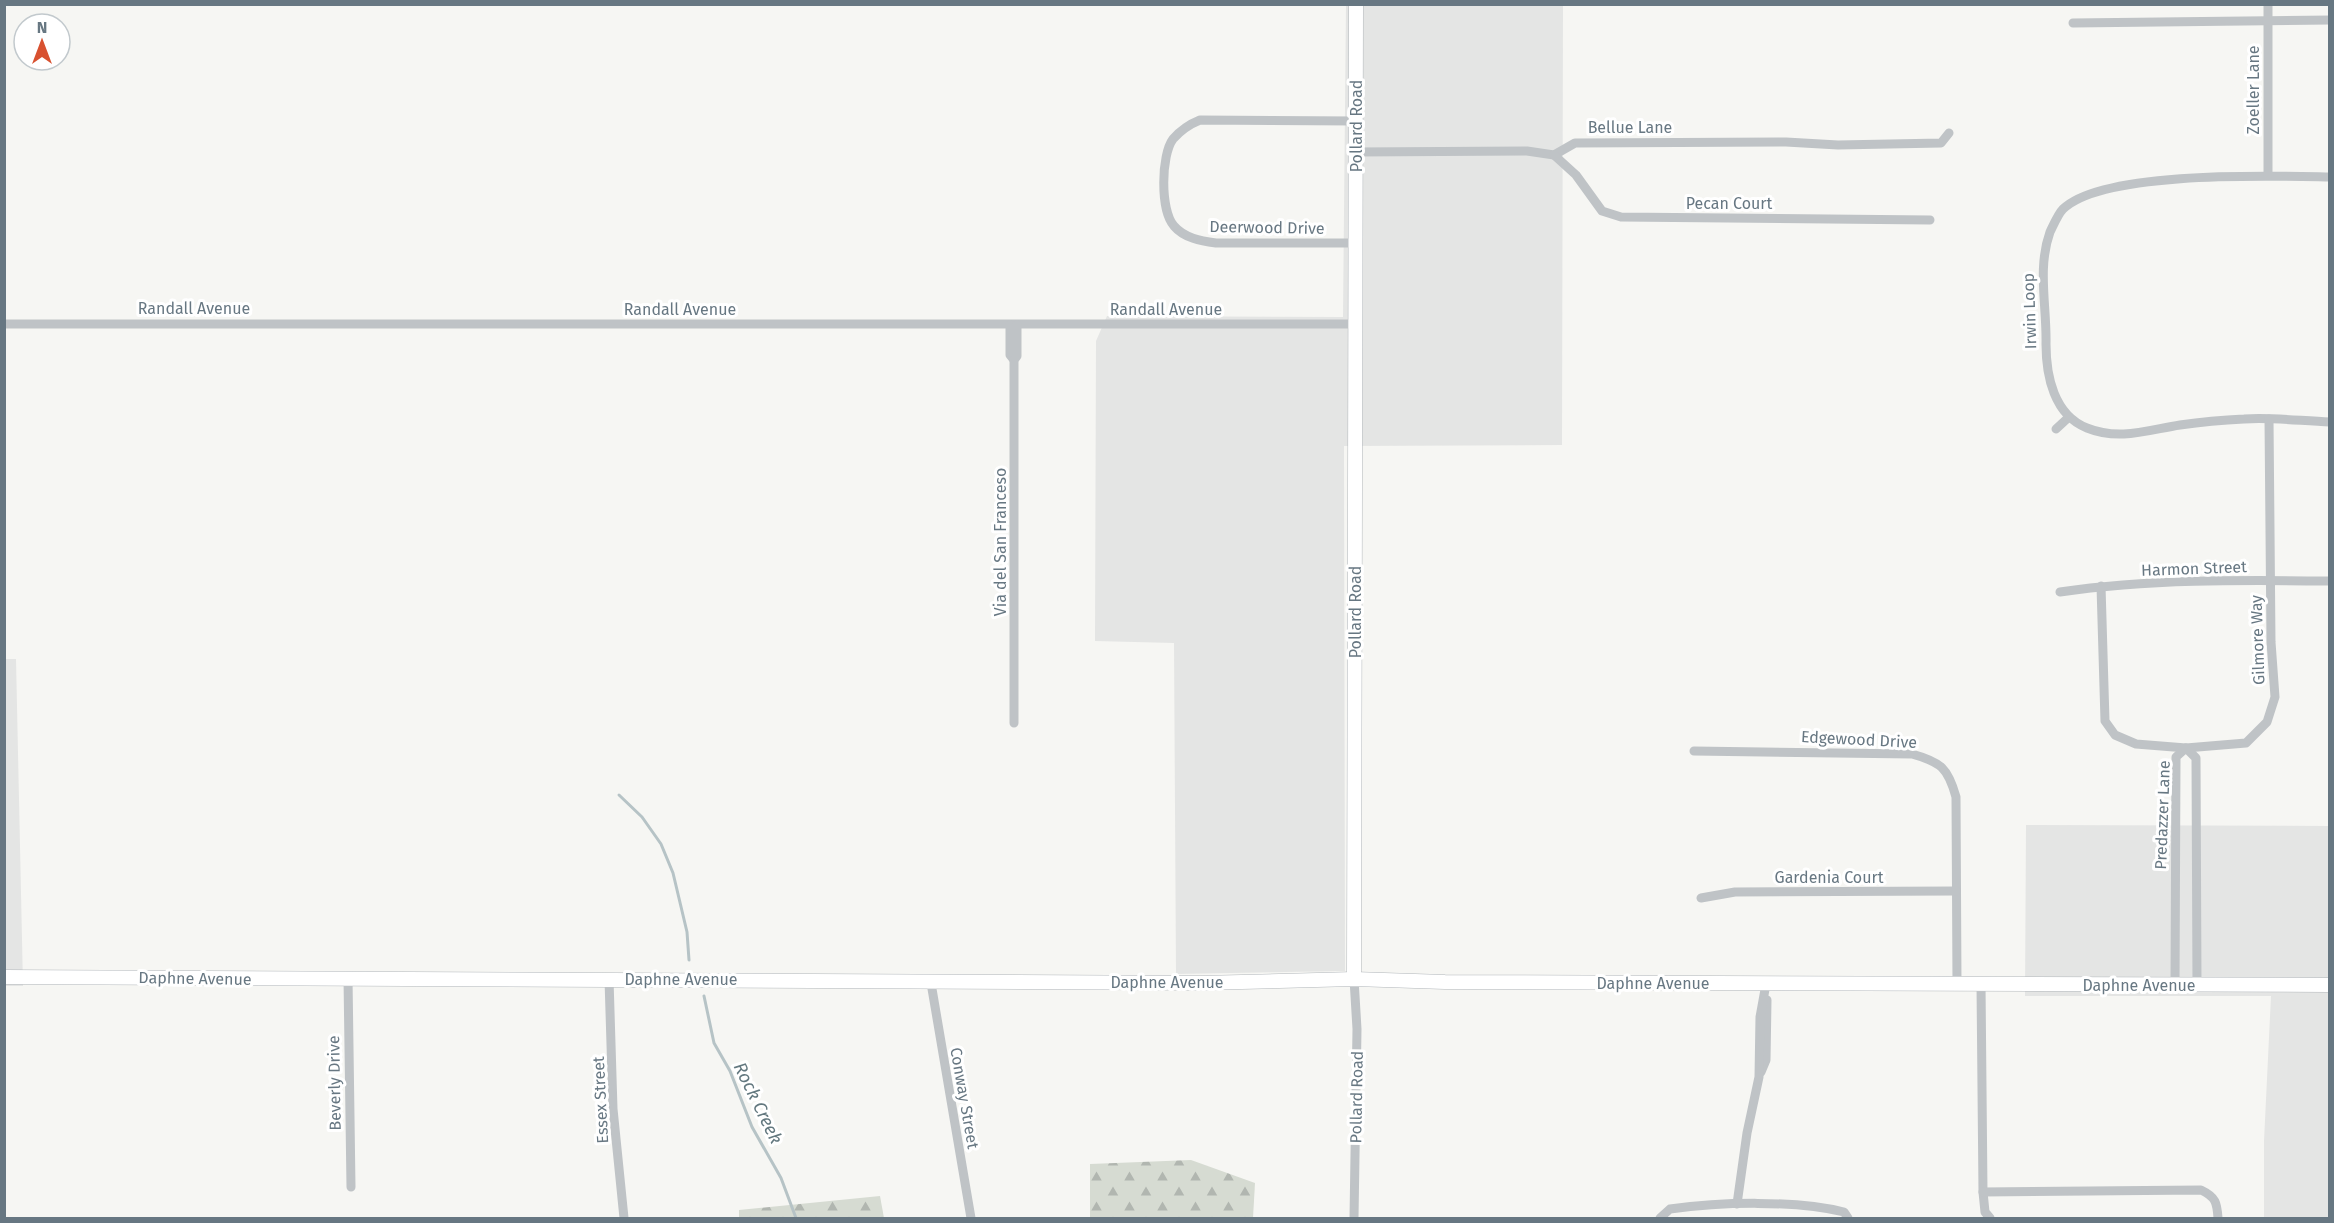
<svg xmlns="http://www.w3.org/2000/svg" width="2334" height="1223" font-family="'Fira Sans',sans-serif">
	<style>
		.built { fill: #e4e5e4 }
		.forest { fill: url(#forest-firs) }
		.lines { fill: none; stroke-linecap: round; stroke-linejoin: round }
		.stream { stroke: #b6c3c6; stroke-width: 3 }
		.secondary-casing { stroke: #b2b7bb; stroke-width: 15 }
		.street { stroke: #bfc3c6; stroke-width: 9 }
		.secondary { stroke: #fff; stroke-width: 14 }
		.labels { text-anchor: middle; stroke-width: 6; stroke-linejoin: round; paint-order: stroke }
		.street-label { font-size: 16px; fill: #677782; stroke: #fff }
		.water-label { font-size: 18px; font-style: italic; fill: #63787f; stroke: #fff }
	</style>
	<defs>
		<pattern id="forest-firs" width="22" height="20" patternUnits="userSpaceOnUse" patternTransform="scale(1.5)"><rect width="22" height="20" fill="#d6dbd2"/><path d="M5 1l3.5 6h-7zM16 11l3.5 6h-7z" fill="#b1b6b0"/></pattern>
	</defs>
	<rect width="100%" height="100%" fill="#f6f6f3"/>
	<!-- built -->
	<g class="built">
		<path d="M1346,5h217l-1,440 -218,1 1,525 -169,3 -2,-331 -79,-2 1,-300 11,-25 236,1z"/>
		<path d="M4,659h12l7,327h-18z"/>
		<path d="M2026,825l303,1v392h-65v-77l7,-145h-246z"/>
	</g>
	<!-- forest -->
	<g class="forest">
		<path d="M1191,1160l64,23 -2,35h-163v-54z"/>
		<path d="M880,1196l4,22h-145v-8z"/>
	</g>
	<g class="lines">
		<!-- stream -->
		<g class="stream">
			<path d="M619,795l23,22 19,27 12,29 14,59 2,28"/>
			<path d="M704,996l10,47 16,28 22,56 29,51 15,40"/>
		</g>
		<defs>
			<g id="secondary">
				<path d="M4,977l1197,6 153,-4 91,3 885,3"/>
				<path d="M1354,979l2,-975"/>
			</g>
		</defs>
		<!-- secondary casing -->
		<use href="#secondary" class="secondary-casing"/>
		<!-- street -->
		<g class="street">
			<path d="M2073,23l257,-3"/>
			<path d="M1356,152l171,-1 27,4 21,-12 211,-1 52,3 103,-2 8,-10"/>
			<path d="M1554,155l22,20 26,36 19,6 309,3"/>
			<path d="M2268,175v-171"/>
			<path d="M2330,177c-57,-1 -227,-7 -267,32 -5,5 -10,17 -13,23 -13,36 -3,75 -4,112 0,32 8,71 41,84 32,13 61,2 93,-3 21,-3 43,-5 64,-6 28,-2 57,2 86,3"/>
			<path d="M1355,243h-139c-15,-2 -32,-5 -42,-17 -14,-16 -13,-71 -1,-87 7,-8 17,-15 27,-19l156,1"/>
			<path d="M4,324h1351"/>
			<path d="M1010,325v30l4,5"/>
			<path d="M2056,429l13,-12"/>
			<path d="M2101,586l4,135 10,14 21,9 50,4 60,-5 21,-21 8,-25 -4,-55 -2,-223"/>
			<path d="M2060,592c88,-13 180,-12 270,-11"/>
			<path d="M1014,723v-363l3,-4v-31"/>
			<path d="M1694,751l218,3c29,8 36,14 44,43l1,187"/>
			<path d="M1701,898l34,-6 221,-1"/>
			<path d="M348,978l3,209"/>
			<path d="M609,979l4,130 11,109"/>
			<path d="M931,983l40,235"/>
			<path d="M1981,984l2,208 2,20 5,6"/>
			<path d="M2175,985l1,-228 10,-9 10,10 1,228"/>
			<path d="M1761,1072l5,-12 1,-60"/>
			<path d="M1983,1192l218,-2c15,7 16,13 17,28"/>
			<path d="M1737,1204l10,-71 12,-56 1,-60 6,-33"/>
			<path d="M1354,1218l3,-189 -3,-50"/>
			<path d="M1660,1218l10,-9c50,-7 125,-9 174,3l4,6"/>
		</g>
		<!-- secondary -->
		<use href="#secondary" class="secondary"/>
	</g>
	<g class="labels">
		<!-- street labels -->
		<g class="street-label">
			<text transform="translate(2253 90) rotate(-90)" y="6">Zoeller Lane</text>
			<text transform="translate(1356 126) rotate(-90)" y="6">Pollard Road</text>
			<text x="1630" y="133">Bellue Lane</text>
			<text x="1729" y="209">Pecan Court</text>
			<text transform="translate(1267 227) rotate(1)" y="6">Deerwood Drive</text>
			<text x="194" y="314">Randall Avenue</text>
			<text x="680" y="315">Randall Avenue</text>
			<text x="1166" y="315">Randall Avenue</text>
			<text transform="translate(2029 311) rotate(-92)" y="6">Irwin Loop</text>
			<text transform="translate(1000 542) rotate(-90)" y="6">Via del San Franceso</text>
			<text transform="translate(2194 568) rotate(-2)" y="6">Harmon Street</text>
			<text transform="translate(1355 612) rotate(-90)" y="6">Pollard Road</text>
			<text transform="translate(2257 640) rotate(-92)" y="6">Gilmore Way</text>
			<text transform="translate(1859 739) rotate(3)" y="6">Edgewood Drive</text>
			<text transform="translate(2162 815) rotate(-88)" y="6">Predazzer Lane</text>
			<text x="1829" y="883">Gardenia Court</text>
			<text transform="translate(195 978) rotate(1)" y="6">Daphne Avenue</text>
			<text x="681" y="985">Daphne Avenue</text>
			<text x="1167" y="988">Daphne Avenue</text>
			<text x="1653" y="989">Daphne Avenue</text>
			<text x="2139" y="991">Daphne Avenue</text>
			<text transform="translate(334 1083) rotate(-91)" y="6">Beverly Drive</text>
			<text transform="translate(1356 1097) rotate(-89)" y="6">Pollard Road</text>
			<text transform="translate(965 1098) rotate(80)" y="6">Conway Street</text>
			<text transform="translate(600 1100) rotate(-93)" y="6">Essex Street</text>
		</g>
		<!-- water labels -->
		<g class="water-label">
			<text transform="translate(758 1103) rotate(64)" y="6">Rock Creek</text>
		</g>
	</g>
	<!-- border -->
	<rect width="2334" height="1223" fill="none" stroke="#677782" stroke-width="12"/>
	<!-- north arrow -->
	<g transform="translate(42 42)"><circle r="28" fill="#ffffff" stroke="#c2c9cd" stroke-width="1.5"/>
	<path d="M0-4.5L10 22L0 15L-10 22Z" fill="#d85130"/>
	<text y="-9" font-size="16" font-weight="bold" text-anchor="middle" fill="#677782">N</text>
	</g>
</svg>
